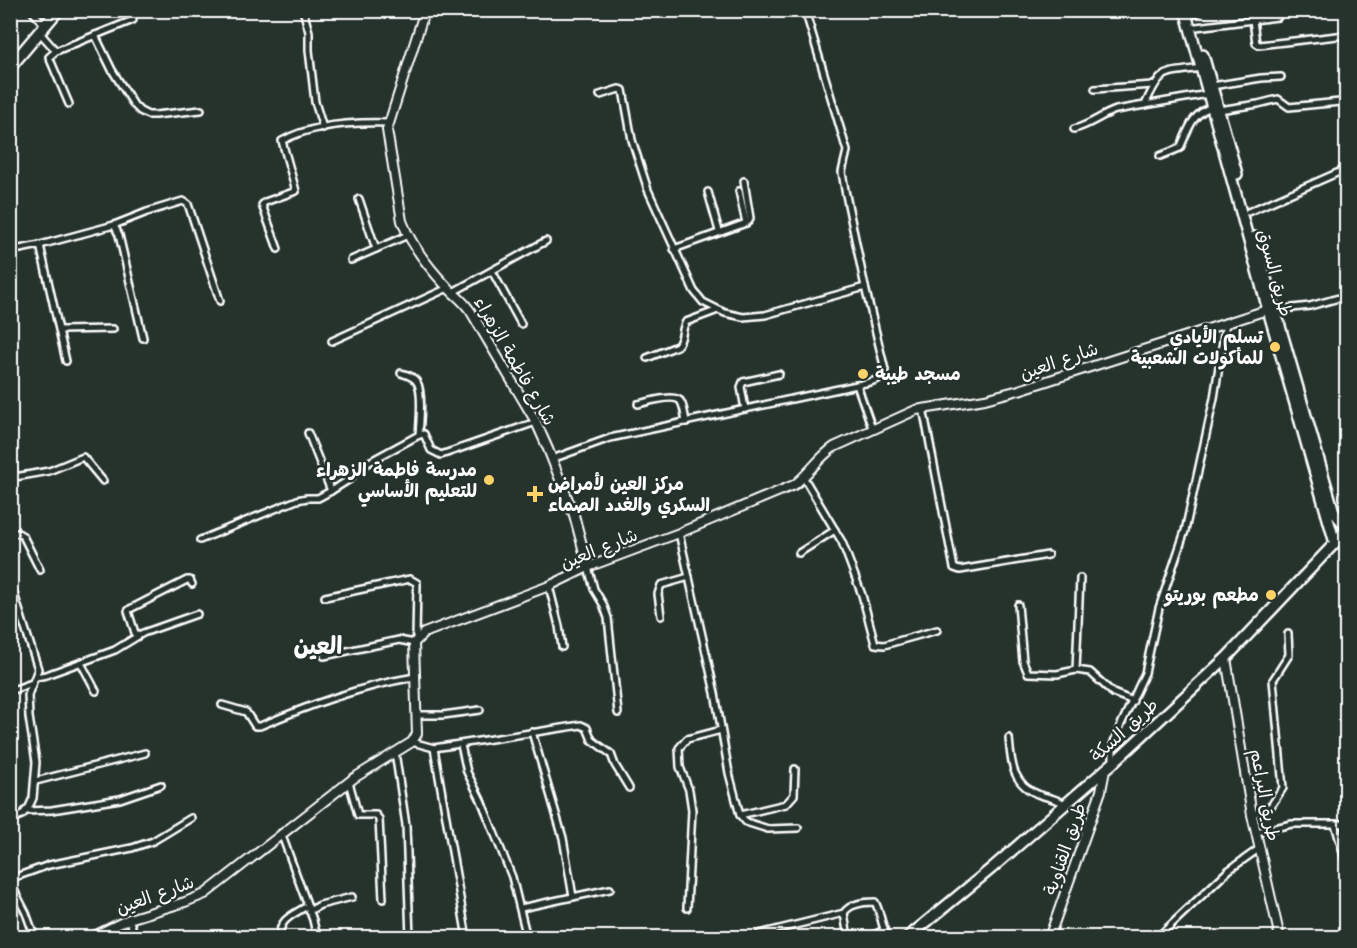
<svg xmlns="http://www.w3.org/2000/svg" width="1357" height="948" font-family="'Shantell Sans','Playpen Sans Arabic',sans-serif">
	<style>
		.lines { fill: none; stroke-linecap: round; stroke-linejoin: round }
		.street-casing { stroke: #fff; stroke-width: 10 }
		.secondary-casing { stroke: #fff; stroke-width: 12 }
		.primary-casing { stroke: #fff; stroke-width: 14 }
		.highway-casing { stroke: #fff; stroke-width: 15 }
		.street { stroke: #26332d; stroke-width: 5 }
		.secondary { stroke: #26332d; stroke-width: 8 }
		.primary { stroke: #26332d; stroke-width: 9 }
		.highway { stroke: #26332d; stroke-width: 10 }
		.poi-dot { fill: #ffd166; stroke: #26332d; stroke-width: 2 }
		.labels { text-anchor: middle; stroke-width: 5; stroke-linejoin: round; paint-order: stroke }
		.street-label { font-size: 18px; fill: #fff; stroke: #26332d }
		.poi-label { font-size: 18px; font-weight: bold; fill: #fff; stroke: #26332d; text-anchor: end }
		.district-label { font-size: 24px; font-weight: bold; fill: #fff; stroke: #26332d }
	</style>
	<rect width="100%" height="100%" fill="#26332d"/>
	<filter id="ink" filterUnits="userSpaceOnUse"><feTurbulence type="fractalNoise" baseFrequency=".0167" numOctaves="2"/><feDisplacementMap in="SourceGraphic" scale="12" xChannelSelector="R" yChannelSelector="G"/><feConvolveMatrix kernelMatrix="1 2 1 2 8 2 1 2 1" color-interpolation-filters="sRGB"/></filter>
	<g filter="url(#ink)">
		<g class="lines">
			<defs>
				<g id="street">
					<path d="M31,10l14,15"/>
					<path d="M303,10l6,22v18l6,52 8,26"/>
					<path d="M1192,15l12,-5"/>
					<path d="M1253,20l3,23 3,2 87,-10"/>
					<path d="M1196,27l82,-10"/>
					<path d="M40,33l16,18"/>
					<path d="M95,35l17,35 22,35 6,6 8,4h7l46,-5"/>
					<path d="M1212,86l49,-8 20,-1"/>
					<path d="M1095,89l58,-4"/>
					<path d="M600,95l19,-6 4,1 9,50 16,50 46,101 9,11 22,11 18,4 22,-2 100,-28"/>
					<path d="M69,104l-20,-47 7,-6 77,-31"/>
					<path d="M1145,105c16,-37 18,-31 56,-37"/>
					<path d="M1219,110l39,-6 20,-5 11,8 51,-5"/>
					<path d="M1074,129c16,-4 27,-14 42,-19l92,-16"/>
					<path d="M1160,156l20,-8c9,-19 11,-33 31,-41"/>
					<path d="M744,181l6,37 -1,3 -3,2"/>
					<path d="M708,192l11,39"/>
					<path d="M359,199l17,50"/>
					<path d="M1248,212l98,-43"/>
					<path d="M114,225l5,10 24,103"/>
					<path d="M40,245l26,116"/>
					<path d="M10,246l10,3 20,-4 74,-20 33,-13 36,-11 5,3 32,97"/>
					<path d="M278,249l-16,-44 3,-3 31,-11 -14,-50c30,-17 72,-19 106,-18"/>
					<path d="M674,249l72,-26 -7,-32"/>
					<path d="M351,260l57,-25"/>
					<path d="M492,271l29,53"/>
					<path d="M453,292l93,-51"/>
					<path d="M1275,310l35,-4 36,-10"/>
					<path d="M60,330l53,-1"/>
					<path d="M332,341l116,-53"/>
					<path d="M647,358l30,-12c7,-7 4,-17 9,-24l32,-12"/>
					<path d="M401,373c6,2 12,3 16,9 6,10 3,40 2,53"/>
					<path d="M857,385l15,43"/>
					<path d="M638,404c9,-2 38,-11 43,-2 3,5 4,15 5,20"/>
					<path d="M923,408l31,160 6,2 88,-15"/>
					<path d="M745,409l-4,-22 2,-5 36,-8"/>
					<path d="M308,433l23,58"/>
					<path d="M419,435l5,-1 7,16 10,5 95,-33"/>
					<path d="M10,458l5,19 -5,11"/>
					<path d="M552,459l58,-21 247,-53c11,-3 25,-3 28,-15l-20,-83 -20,-97 -3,-18 5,-21 -42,-141"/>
					<path d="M15,477l34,-6 34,-14 20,24"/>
					<path d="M804,478l38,64 20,53 13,49 9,1 53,-15"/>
					<path d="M679,533l36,160 14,80 11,42 6,7 22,7 30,-1"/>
					<path d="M10,534l8,-1 5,3 17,34"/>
					<path d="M200,540l97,-40 10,-2h11l13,-7 19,-12 10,-12 59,-32"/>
					<path d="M799,553l36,-23"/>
					<path d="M588,567l6,22 9,15 5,14 10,95"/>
					<path d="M1080,578l-4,92 14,2 23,21 20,8"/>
					<path d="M10,581l28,88 -10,26 1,22 7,45 -3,36 -4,9 -7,8 -12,5"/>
					<path d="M549,586l10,40 3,21"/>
					<path d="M325,597l85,-18 7,4 -1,56"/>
					<path d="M1018,605l5,56 5,12 29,1 19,-4"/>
					<path d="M661,616l-3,-22 3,-9 28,-8"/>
					<path d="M136,636l-8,-25 2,-2 57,-29h3l2,4"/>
					<path d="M324,656l75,-16 15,3"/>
					<path d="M81,663l15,28"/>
					<path d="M36,677l10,-2 69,-25 28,-17 54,-19"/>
					<path d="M10,691l22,-8"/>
					<path d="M222,705l24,7 9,14h5c50,-21 101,-40 155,-49"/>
					<path d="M417,715h26l37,-5"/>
					<path d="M532,732l31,106 10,59"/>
					<path d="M1009,738c2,25 3,47 31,57 9,3 18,4 26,10"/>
					<path d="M412,742l22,6 147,-23 6,3 5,12 19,14 4,11 14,23"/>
					<path d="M461,745l6,27 14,28 31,77 15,61"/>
					<path d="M434,748l33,190"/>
					<path d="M395,752l11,73 4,113"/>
					<path d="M1113,763v-18l4,-12 28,-60 14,-65 26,-77 29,-133 12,-76"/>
					<path d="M36,781l109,-28"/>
					<path d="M349,782l9,33h18l3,4 4,80"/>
					<path d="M26,811l26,-1 68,-11 41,-14"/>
					<path d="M740,815l46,-11 8,-9 1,-26"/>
					<path d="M1252,815l19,-9 12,-18 -10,-108 16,-25 -1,-21"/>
					<path d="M1335,824l11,39"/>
					<path d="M1256,832l36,-8h54"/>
					<path d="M281,833l32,87 4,18"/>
					<path d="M10,879l39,-14 83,-17 21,-7 38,-23"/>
					<path d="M10,882l16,31 9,25"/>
					<path d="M521,908l89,-19"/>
					<path d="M687,908l5,-98 -3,-20 -9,-23 -1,-19 8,-9 34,-9"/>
					<path d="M309,911l11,-6 32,-8"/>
					<path d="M129,919l7,19"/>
					<path d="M759,934l85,-21"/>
					<path d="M280,938c-2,-19 13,-23 27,-32"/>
					<path d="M848,938l-4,-25c6,-10 20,-11 31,-11 6,11 6,24 13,36"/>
					<path d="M868,938l16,-8"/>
					<path d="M1157,938l72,-68 31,-22"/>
				</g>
				<g id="secondary">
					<path d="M425,10l-38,120 15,91c9,24 28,48 46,67 9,9 15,12 23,24l65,110 12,27 26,66 14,52"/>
					<path d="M1226,658l26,157 28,123"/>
					<path d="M90,938l39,-19 56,-17 20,-8 149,-116 58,-36 5,-8 -3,-91 10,-10 125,-47 39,-19 91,-34 115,-48c15,-11 24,-27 40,-38l82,-37 69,-11 34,-9 254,-82"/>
					<path d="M1049,938l52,-147 4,-21"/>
				</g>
				<g id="primary">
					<path d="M1185,10l83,300 67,233"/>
					<path d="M1203,55l34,119"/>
					<path d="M1254,237l80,275 12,15"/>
					<path d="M907,938l85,-70 121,-105 113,-105 109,-115 11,-14"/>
				</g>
				<path id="highway" d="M10,67l48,-57"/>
			</defs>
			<!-- street casing -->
			<use href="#street" class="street-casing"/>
			<!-- secondary casing -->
			<use href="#secondary" class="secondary-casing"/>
			<!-- primary casing -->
			<use href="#primary" class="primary-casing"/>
			<!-- highway casing -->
			<use href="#highway" class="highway-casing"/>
			<!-- street -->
			<use href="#street" class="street"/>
			<!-- secondary -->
			<use href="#secondary" class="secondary"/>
			<!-- primary -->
			<use href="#primary" class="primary"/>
			<!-- highway -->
			<use href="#highway" class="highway"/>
		</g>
	</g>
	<!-- markers -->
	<g class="poi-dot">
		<circle cx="1275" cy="347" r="6"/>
		<circle cx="863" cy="374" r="6"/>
		<circle cx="489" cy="480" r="6"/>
		<path d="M532 485h6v6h6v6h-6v6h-6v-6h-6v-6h6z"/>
		<circle cx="1271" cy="595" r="6"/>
	</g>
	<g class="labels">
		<!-- street labels -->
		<g class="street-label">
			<text transform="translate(1275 273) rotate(75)" y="6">طريق السوق</text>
			<text transform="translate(515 361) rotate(60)" y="6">شارع فاطمة الزهراء</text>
			<text transform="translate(1059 361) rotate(-19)" y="6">شارع العين</text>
			<text transform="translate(599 549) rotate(-22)" y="6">شارع العين</text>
			<text transform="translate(1124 730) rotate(-42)" y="6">طريق السكة</text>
			<text transform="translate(1265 795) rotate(79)" y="6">طريق البراعم</text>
			<text transform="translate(1065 849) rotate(-71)" y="6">طريق القناوية</text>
			<text transform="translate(155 895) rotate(-20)" y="6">شارع العين</text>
		</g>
		<!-- poi labels -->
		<g class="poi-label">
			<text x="1263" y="343">تسلم الأيادي<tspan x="1263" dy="21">للمأكولات الشعبية</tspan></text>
			<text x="875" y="380" text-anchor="start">مسجد طيبة</text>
			<text x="477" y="476">مدرسة فاطمة الزهراء<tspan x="477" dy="21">للتعليم الأساسي</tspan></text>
			<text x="548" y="490" text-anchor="start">مركز العين لأمراض<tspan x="548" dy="21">السكري والغدد الصماء</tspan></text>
			<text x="1259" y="601">مطعم بوريتو</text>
		</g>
		<!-- district labels -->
		<g class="district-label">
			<text x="318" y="654">العين</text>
		</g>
	</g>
	<!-- margin -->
	<rect width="1357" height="948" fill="none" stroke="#26332d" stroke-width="36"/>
	<rect x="18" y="18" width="1321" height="912" fill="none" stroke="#fff" stroke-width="2" filter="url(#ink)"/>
</svg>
